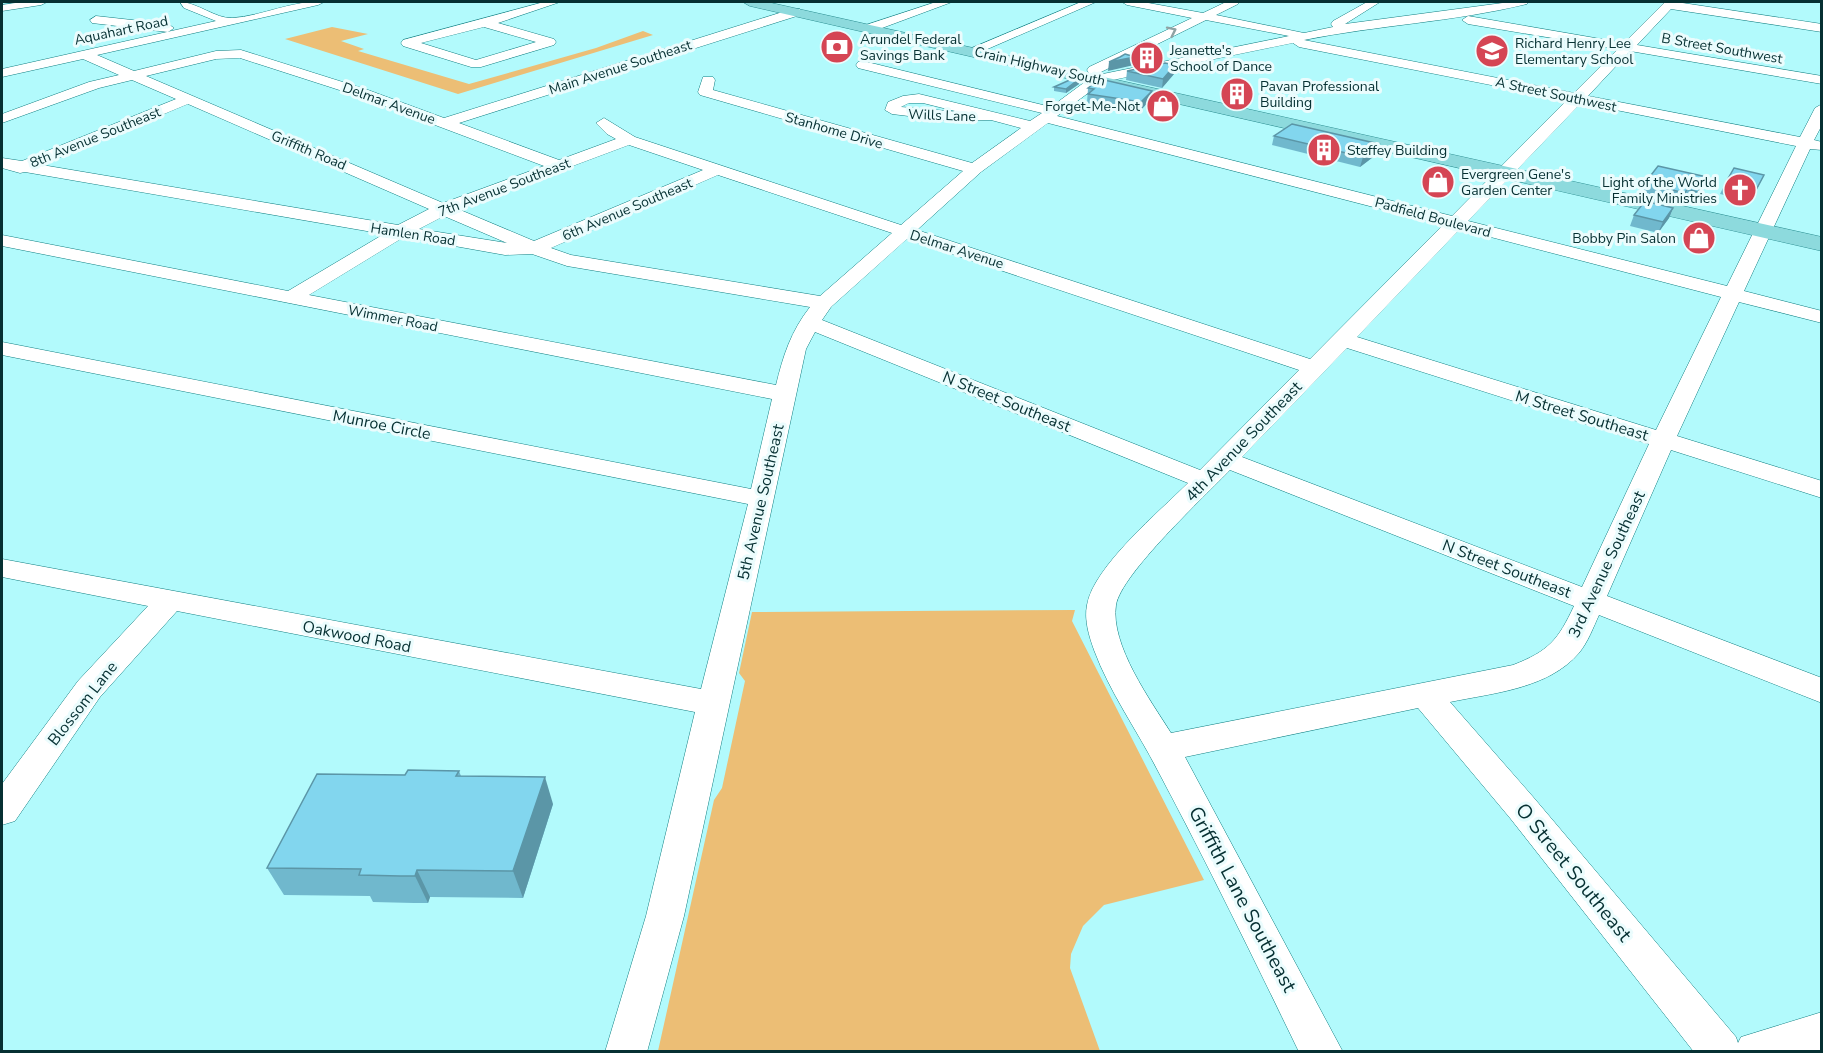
<svg xmlns="http://www.w3.org/2000/svg" width="1823" height="1053" font-family="'Nunito Sans',sans-serif">
	<style>
		.green { fill: #ecbe75 }
		.lines { fill: none; stroke-linecap: round; stroke-linejoin: round }
		.minor-casing { stroke: #117f82; stroke-width: 1 }
		.major-casing { stroke: #2c8e92; stroke-width: 1 }
		.minor { fill: #fff; fill-rule: evenodd }
		.major { fill: #8ddadd; fill-rule: evenodd }
		.wall { fill: #70b8cd }
		.shaded-wall { fill: #5b96a7 }
		.building { fill: #82d6ee; stroke: #5b96a7; stroke-width: 1.5 }
		.oneway { stroke: #8fa2a3 }
		.labels { text-anchor: middle; stroke-width: 6; stroke-linejoin: round; paint-order: stroke }
		.far-street-label { font-size: 14px; fill: #063032; stroke: #ebfcfd }
		.far-poi-label { font-size: 14px; fill: #063032; stroke: #ebfcfd; text-anchor: start }
		.street-label { font-size: 16px; fill: #063032; stroke: #ebfcfd }
		.near-street-label { font-size: 20px; fill: #063032; stroke: #ebfcfd }
	</style>
	<rect width="100%" height="100%" fill="#b2fafc"/>
	<!-- green -->
	<g class="green">
		<path d="M332,27l36,7 -27,7 23,8 -6,2 111,33 127,-36 47,-17 10,4 -195,59 -173,-55z"/>
		<path d="M1075,610l-3,11 132,259 -100,25 -21,21 -12,28 -1,14 30,83h-442l56,-251 8,-12 23,-107 -6,-8 13,-61z"/>
	</g>
	<g class="lines">
		<defs>
			<g id="minor">
				<path d="M22,2h25l-6,3 -39,6v-6z"/>
				<path d="M180,2c17,0 36,17 52,16 31,-2 60,-18 92,-16l-6,3 -221,50 37,16 82,-20 25,-1 127,40 76,28 348,-109h8v6l-341,108 100,37 57,-21 -9,-5 -11,-11 8,-5 31,19 266,88 62,-54 -263,-76 -2,-3 5,-15h10l2,3 -2,10 259,73 49,-35 -30,-8 -41,1 -58,-7 -7,-4 3,-8 15,-6 16,-2 111,27 12,-8 -184,-45 -2,-3 2,-3 5,-1 188,46 42,-31 196,-40 -83,-16 -107,53h-10l-2,-3 2,-3 103,-49 -65,-13 -5,-3h21l60,11 23,-11h13l-1,2 -22,11 88,18 29,-6 -2,-3 2,-3 34,-19h13l-35,22 165,-22h18l-1,2c-73,18 -149,21 -223,36l270,53 44,-44 -150,-25 -6,-4 6,-4 156,27 41,-41h11l146,22v8l-151,-23 -34,36 185,31v8l-192,-33 -42,45 212,41 15,-29 7,-4v21l-8,15 8,2v8l-12,-1 -66,142 78,20v12l-83,-21 -62,134 145,45v17l-151,-48 -64,146 215,82v25l-223,-88c-6,13 -11,27 -20,38 -31,36 -86,40 -129,49l84,96 202,239 2,6 3,-6 81,-25v40h-128l-184,-234 -92,-110 -233,49 158,295h-44c-46,-95 -92,-189 -141,-281 -21,-41 -48,-78 -64,-121 -5,-14 -10,-30 -7,-45 6,-38 73,-94 101,-122l-373,-151 -9,17 -122,567 -37,136h-42l41,-136 49,-204 -518,-101 -77,86 -85,124 -13,4v-41l76,-103 70,-75 -146,-29v-18l699,130 47,-185 -746,-149v-13l749,147 21,-90 -770,-153v-11l286,56 96,-57 -359,-62 -5,1 -18,-5v-10l20,3 154,-62 -44,-19 -33,8 -97,35v-9l87,-32 30,-7 -36,-16 -81,18v-8l214,-48 -32,-13zM1293,43l6,4 268,53 -115,116 -395,-100 46,-34zM240,58l118,38 186,70 -101,37 -297,-127 70,-17zM909,103h14l36,9 -58,-5zM1581,103l215,43 -69,140 -259,-65zM188,104l241,105 -31,16 -356,-60zM1048,123l395,102 -133,134 -393,-129 64,-58zM629,145l74,25 -169,71 -76,-32zM718,175l174,58 -72,63 -249,-41 -20,-7zM444,216l63,27 -88,-14zM1460,229l261,68 -65,133 -299,-93zM404,237l101,18 27,-1 35,12 243,41c-19,24 -27,49 -34,78l-467,-90zM907,239l392,131 -99,100 -378,-150 9,-13zM1347,348l302,96 -67,143 -340,-130zM1230,470l344,136c-16,34 -25,45 -61,59l-342,68c-20,-32 -61,-88 -55,-128 5,-31 89,-109 114,-135z"/>
				<path d="M544,2h16l-62,21 56,16 2,3 -2,3 -73,22h-10l-68,-21 -2,-3 2,-3zM484,27l52,15 -60,18 -55,-17z"/>
				<path d="M936,2h16l-78,29 -4,1 -6,-4 2,-3z"/>
				<path d="M1081,2h15l-120,52h-10l-1,-3z"/>
				<path d="M96,16l72,8 6,4 -6,4 -76,-9 -2,-3z"/>
			</g>
			<path id="major" d="M743,2h24l1055,235v14l-1072,-245z"/>
		</defs>
		<!-- minor casing -->
		<use href="#minor" class="minor-casing"/>
		<!-- major casing -->
		<use href="#major" class="major-casing"/>
		<!-- minor -->
		<use href="#minor" class="minor"/>
		<!-- major -->
		<use href="#major" class="major"/>
	</g>
	<!-- wall -->
	<g class="wall">
		<path d="M1127,71l47,3 -12,14 -36,-8z"/>
		<path d="M1079,84l-13,9 -12,-2v-4z"/>
		<path d="M1088,88l64,3 -2,9 -10,11 -53,-8z"/>
		<path d="M1274,136l103,18 -17,13 -88,-22z"/>
		<path d="M1764,175l-13,26 -31,-7 5,-10z"/>
		<path d="M1707,177l-5,10 -9,15 -10,-2 -3,3 -29,-6 -7,-7 4,-11z"/>
		<path d="M1673,208l-4,10 -11,15 -28,-7 4,-11z"/>
		<path d="M459,771l2,5 92,28 -30,94 -93,-1 -2,6h-14l-41,-1 -3,-6 -86,-1 -17,-27z"/>
	</g>
	<!-- shaded-wall -->
	<g class="shaded-wall">
		<path d="M1135,57l-1,8 -26,6 1,-9z"/>
		<path d="M1175,65l-1,9 -12,14 1,-9z"/>
		<path d="M1079,79v5l-13,9v-4z"/>
		<path d="M1152,91l-2,9 -10,11 1,-9z"/>
		<path d="M1379,144l-2,10 -17,13 3,-10z"/>
		<path d="M1707,177l-5,10 -9,15 5,-10z"/>
		<path d="M1673,208l-4,10 -11,15 5,-11z"/>
		<path d="M545,777l8,27 -30,94 -10,-27z"/>
		<path d="M417,870l13,27 -2,6 -13,-27z"/>
	</g>
	<!-- building -->
	<g class="building">
		<path d="M1125,54l10,3 -26,5 11,-5z"/>
		<path d="M1165,63l10,2 -12,14 -36,-8z"/>
		<path d="M1074,78l5,1 -13,10 -12,-2z"/>
		<path d="M1100,79l52,12 -11,11 -53,-8 6,-5 -6,-1z"/>
		<path d="M1292,124l87,20 -16,13 -89,-21z"/>
		<path d="M1658,166l49,11 -9,15 -11,-3 -2,4 -30,-7 -7,-7z"/>
		<path d="M1734,168l30,7 -8,15 -31,-6z"/>
		<path d="M1645,201l28,7 -10,14 -29,-7z"/>
		<path d="M408,770l51,1 -3,5 89,1 -32,94 -96,-1 -2,6h-15l-41,-1 2,-6 -94,-1 50,-94 88,1z"/>
	</g>
	<!-- one-way arrows -->
	<defs><path id="oneway-chevron" d="M-2-3.5L2.5 0L-2 3.5" fill="none" stroke-width="1.6" stroke-linecap="round" stroke-linejoin="round" transform="scale(1.5)"/></defs>
	<use class="oneway" href="#oneway-chevron" transform="translate(1172 31) rotate(-26)"/>
	<!-- icons -->
	<defs>
		<symbol id="bank-disc" viewBox="-11 -11 22 22"><circle r="9.5" fill="#d54554" stroke="#ebfcfd"/><path d="M-6-4H6V4H-6ZM0-2.3a2.3 2.3 0 1 0 0 4.6a2.3 2.3 0 1 0 0-4.6Z" fill="#fff"/></symbol>
		<symbol id="school-disc" viewBox="-11 -11 22 22"><circle r="9.5" fill="#d54554" stroke="#ebfcfd"/><path d="M0-5L7-2L0 1L-7-2ZM-4 1L0 2.5L4 1V4Q0 6-4 4Z" fill="#fff"/></symbol>
		<symbol id="building-disc" viewBox="-11 -11 22 22"><circle r="9.5" fill="#d54554" stroke="#ebfcfd"/><path d="M-4-6H4V6H1V3H-1V6H-4ZM-2.5-4.3h1.7v1.8h-1.7ZM.8-4.3h1.7v1.8H.8ZM-2.5-1h1.7V.8h-1.7ZM.8-1h1.7V.8H.8Z" fill="#fff"/></symbol>
		<symbol id="shop-disc" viewBox="-11 -11 22 22"><circle r="9.5" fill="#d54554" stroke="#ebfcfd"/><path d="M-5-2.5h2.3a2.7 3.5 0 0 1 5.4 0H5L5.5 6h-11ZM-1.5-2.5h3a1.5 2.3 0 0 0-3 0Z" fill="#fff"/></symbol>
		<symbol id="church-disc" viewBox="-11 -11 22 22"><circle r="9.5" fill="#d54554" stroke="#ebfcfd"/><path d="M-1.2-6h2.4v3.5h3.3v2.4h-3.3V6h-2.4V-.1h-3.3v-2.4h3.3Z" fill="#fff"/></symbol>
	</defs>
	<g fill-rule="evenodd">
		<use href="#bank-disc" x="818" y="28" width="38" height="38"/>
		<use href="#school-disc" x="1473" y="32" width="38" height="38"/>
		<use href="#building-disc" x="1128" y="39" width="38" height="38"/>
		<use href="#building-disc" x="1218" y="75" width="38" height="38"/>
		<use href="#shop-disc" x="1144" y="87" width="38" height="38"/>
		<use href="#building-disc" x="1305" y="131" width="38" height="38"/>
		<use href="#shop-disc" x="1419" y="163" width="38" height="38"/>
		<use href="#church-disc" x="1721" y="171" width="38" height="38"/>
		<use href="#shop-disc" x="1680" y="219" width="38" height="38"/>
	</g>
	<g class="labels">
		<!-- far-street labels -->
		<g class="far-street-label">
			<text transform="translate(121 30) rotate(-12)" y="5">Aquahart Road</text>
			<text transform="translate(1722 48) rotate(10)" y="5">B Street Southwest</text>
			<text transform="translate(1040 66) rotate(13)" y="5">Crain Highway South</text>
			<text transform="translate(620 67) rotate(-18)" y="5">Main Avenue Southeast</text>
			<text transform="translate(1556 94) rotate(12)" y="5">A Street Southwest</text>
			<text transform="translate(389 103) rotate(20)" y="5">Delmar Avenue</text>
			<text transform="translate(942 115) rotate(2)" y="5">Wills Lane</text>
			<text transform="translate(834 130) rotate(16)" y="5">Stanhome Drive</text>
			<text transform="translate(95 137) rotate(-22)" y="5">8th Avenue Southeast</text>
			<text transform="translate(309 150) rotate(23)" y="5">Griffith Road</text>
			<text transform="translate(504 187) rotate(-21)" y="5">7th Avenue Southeast</text>
			<text transform="translate(627 209) rotate(-23)" y="5">6th Avenue Southeast</text>
			<text transform="translate(1433 217) rotate(15)" y="5">Padfield Boulevard</text>
			<text transform="translate(413 234) rotate(9)" y="5">Hamlen Road</text>
			<text transform="translate(957 249) rotate(18)" y="5">Delmar Avenue</text>
			<text transform="translate(393 318) rotate(11)" y="5">Wimmer Road</text>
		</g>
		<!-- far-poi labels -->
		<g class="far-poi-label">
			<text x="860" y="44">Arundel Federal<tspan x="860" dy="16">Savings Bank</tspan></text>
			<text x="1515" y="48">Richard Henry Lee<tspan x="1515" dy="16">Elementary School</tspan></text>
			<text x="1170" y="55">Jeanette's<tspan x="1170" dy="16">School of Dance</tspan></text>
			<text x="1260" y="91">Pavan Professional<tspan x="1260" dy="16">Building</tspan></text>
			<text x="1140" y="111" text-anchor="end">Forget-Me-Not</text>
			<text x="1347" y="155">Steffey Building</text>
			<text x="1461" y="179">Evergreen Gene's<tspan x="1461" dy="16">Garden Center</tspan></text>
			<text x="1717" y="187" text-anchor="end">Light of the World<tspan x="1717" dy="16">Family Ministries</tspan></text>
			<text x="1676" y="243" text-anchor="end">Bobby Pin Salon</text>
		</g>
		<!-- street labels -->
		<g class="street-label">
			<text transform="translate(1007 401) rotate(22)" y="6">N Street Southeast</text>
			<text transform="translate(1582 415) rotate(17)" y="6">M Street Southeast</text>
			<text transform="translate(382 424) rotate(11)" y="6">Munroe Circle</text>
			<text transform="translate(1243 441) rotate(-46)" y="6">4th Avenue Southeast</text>
			<text transform="translate(760 502) rotate(-77)" y="6">5th Avenue Southeast</text>
			<text transform="translate(1606 564) rotate(-65)" y="6">3rd Avenue Southeast</text>
			<text transform="translate(1507 568) rotate(21)" y="6">N Street Southeast</text>
			<text transform="translate(357 636) rotate(11)" y="6">Oakwood Road</text>
			<text transform="translate(82 703) rotate(-52)" y="6">Blossom Lane</text>
		</g>
		<!-- near-street labels -->
		<g class="near-street-label">
			<text transform="translate(1574 872) rotate(51)" y="7">O Street Southeast</text>
			<text transform="translate(1243 899) rotate(62)" y="7">Griffith Lane Southeast</text>
		</g>
	</g>
	<!-- border -->
	<rect width="1823" height="1053" fill="none" stroke="#063032" stroke-width="6"/>
</svg>
